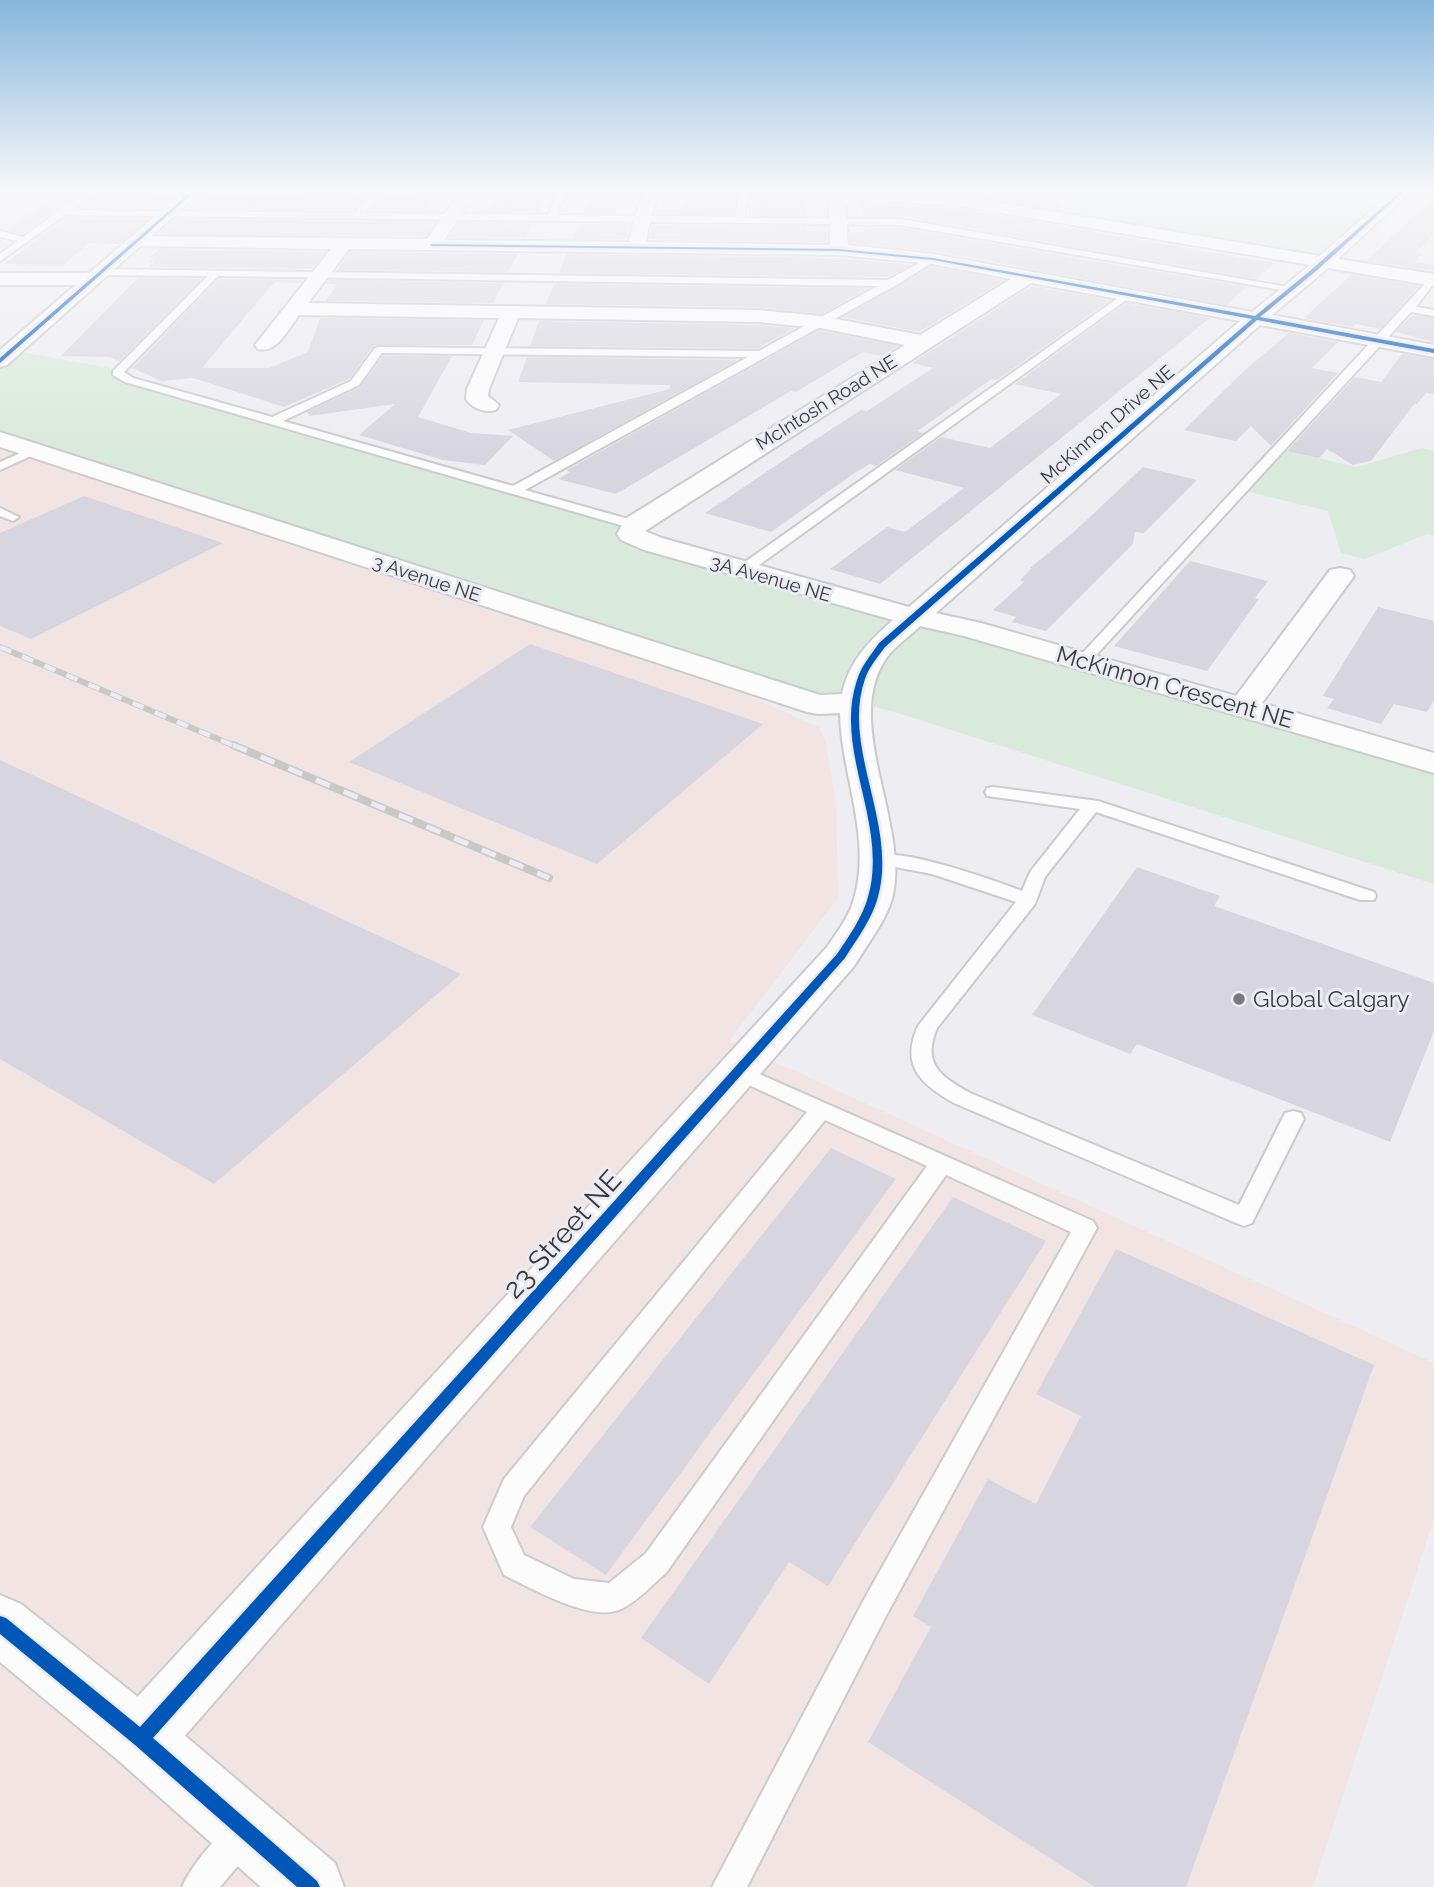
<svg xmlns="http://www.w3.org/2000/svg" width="1434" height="1887" font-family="Raleway,sans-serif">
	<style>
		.industrial { fill: #f2e4e3 }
		.green { fill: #d9e9db }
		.building { fill: #d7d6e0 }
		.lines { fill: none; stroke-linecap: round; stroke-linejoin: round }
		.service-casing { stroke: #cbcbce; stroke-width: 4 }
		.minor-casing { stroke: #cbcbce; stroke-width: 4 }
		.tertiary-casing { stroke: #cbcbce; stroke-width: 4 }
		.service { fill: #fcfcfd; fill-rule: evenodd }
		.minor { fill: #fcfcfd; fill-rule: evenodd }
		.tertiary { fill: #fcfcfd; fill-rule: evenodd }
		.rail-far1-casing { stroke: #c8c8c8; stroke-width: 6 }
		.rail-casing { stroke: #c8c8c8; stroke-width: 8 }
		.rail-far1 { stroke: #ebebf4; stroke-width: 4.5; stroke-dasharray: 12; stroke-linecap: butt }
		.rail { stroke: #ebebf4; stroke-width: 5; stroke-dasharray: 15; stroke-linecap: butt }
		.cycleway-casing { stroke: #ebebf4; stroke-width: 5 }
		.cycleway { fill: #0057b8; fill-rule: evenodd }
		.poi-dot { fill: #79797d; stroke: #ebebf4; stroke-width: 2.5 }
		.labels { text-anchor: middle; stroke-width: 6; stroke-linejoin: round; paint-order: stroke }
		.far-street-label { font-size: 19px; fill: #3a3a3e; stroke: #ebebf4 }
		.street-label { font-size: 23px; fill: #3a3a3e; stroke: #ebebf4 }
		.poi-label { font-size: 23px; fill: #3a3a3e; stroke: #ebebf4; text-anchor: start }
		.near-street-label { font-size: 28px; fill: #3a3a3e; stroke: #ebebf4 }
	</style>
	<rect width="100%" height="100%" fill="#ededf2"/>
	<!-- industrial -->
	<path class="industrial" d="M0,439l641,209 178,79 6,12 11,65 2,94 -109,143 705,322v156l-121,368h-1313z"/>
	<!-- green -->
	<g class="green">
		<path d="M1071,189h334l-83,72 -273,-45 30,-17z"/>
		<path d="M0,348l121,22 -4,3 517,152 -4,9 804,229v121l-539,-172 -38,-9 -39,2 -818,-266z"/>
		<path d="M1422,448l12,3v84l-7,-1 -62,25 -24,-6 -13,-42 -87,-21 38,-41 78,18z"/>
	</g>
	<!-- building -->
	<g class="building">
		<path d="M64,189h20l-62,45 -14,-4z"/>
		<path d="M101,189l49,1 -4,4h31l-16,14 -82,-1z"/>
		<path d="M502,189h48l-12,23h-52z"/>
		<path d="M592,189h28l-5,24h-32z"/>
		<path d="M685,189h52l-4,25h-54z"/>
		<path d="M942,189h107l12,21 -118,-18z"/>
		<path d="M323,190h14l26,8 -9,12 -168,-1 16,-15 100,1z"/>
		<path d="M751,190h56l-1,26 -59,-1z"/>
		<path d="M381,197l52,1 -9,13 -55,-1z"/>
		<path d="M1434,198v37l-19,18 7,1 -7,8 19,3v6l-68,-10z"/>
		<path d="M861,203l99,6 315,54 -19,16 -355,-63h-39z"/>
		<path d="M66,218l83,1 -29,25 -31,-1 -27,23 -58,-2z"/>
		<path d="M174,219l262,3 -10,14 -268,-2z"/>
		<path d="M459,222l74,1 -8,15 -76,-1z"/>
		<path d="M578,224h52l-3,15h-55z"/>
		<path d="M652,225l154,1v5l21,1v10l-178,-3z"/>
		<path d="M863,227l38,1 346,59 -21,18 -293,-54 -83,-8v-11h14z"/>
		<path d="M159,249l167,3 -14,17 -163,-2 6,-5h-6l4,-4h-4z"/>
		<path d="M350,252l168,2 -10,18 -171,-2z"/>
		<path d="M566,254l273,4 72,7 -24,12 -328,-4z"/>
		<path d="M931,266l73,14 -85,52 -76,-15z"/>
		<path d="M1351,275l68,11 -39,43 -24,-5 -3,3 -49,-9z"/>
		<path d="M138,278l64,1 -83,82 -9,-4 -49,-1z"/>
		<path d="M219,279l84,1 -2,3 -25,-1 -5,4 -69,82h67l39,-16 12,-34 164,2 -12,25h-98l-25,34 -65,28 -91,-29 -31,3 -30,-13z"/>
		<path d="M329,280l174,3 -10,20 -167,-2 11,-17h-11z"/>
		<path d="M554,284l314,4 -46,26 -64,-7 -212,-3z"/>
		<path d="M1032,286l78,14 -113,80 -5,-1 -66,46 -9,6 6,2 -47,33 -6,-2 -14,8 -85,60 -66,-19 94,-63 62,-40 6,1 66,-43 -21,-5z"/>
		<path d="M1126,303l84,15 -330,266 -50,-15 57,-42 18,5 59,-44 -69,-18 46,-33 49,11 71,-54 -46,-10z"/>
		<path d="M1412,315l22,3v24l-38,-10z"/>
		<path d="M539,321l219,4 37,3 -37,20 -228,-2z"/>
		<path d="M819,330l79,16 -16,10 -19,-4 -67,40 -5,-1 -175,103 -58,-15 12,-7 -3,-2z"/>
		<path d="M1289,333l49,9 -26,26 26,5 -67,73 -20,-20 -15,15 -52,-11 62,-61z"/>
		<path d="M1402,354l32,5v35l-8,-1 -9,11 -2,-1 -44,58 -18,4 -26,-16 -8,9 -32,-7 68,-74 26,5z"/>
		<path d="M383,356h69l-34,61 53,16 42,3 -28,29 -42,-5 -84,-25 36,-31 -86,12 -2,-4 53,-25z"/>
		<path d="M527,357l211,3 -184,101 -46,-31 162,-41v-4l-152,-3z"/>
		<path d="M1143,467l54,13 -53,53 -9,-1 -2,12 -87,87 -34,-9 4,-5 -23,-7 31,-28 -4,-2 12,-12h-2l46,-38z"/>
		<path d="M84,496l139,47 -192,96 -31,-13v-93z"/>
		<path d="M1190,561l78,20 -13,17 4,1 -52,72 -93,-25z"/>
		<path d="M1378,607l56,14v79l-7,12 -33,-8 -13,20 -54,-16 7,-9 -11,-3z"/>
		<path d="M530,644l233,80 -166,140 -248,-102z"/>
		<path d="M0,760l461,214 -247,210 -214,-125z"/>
		<path d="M1137,867l83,29 -6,10 220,77v48l-44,111 -253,-98 -7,10 -98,-39z"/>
		<path d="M831,1148l65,31 -290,396 -76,-48z"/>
		<path d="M953,1197l93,44 -218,345 -39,-24 -80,122 -68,-46z"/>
		<path d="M1116,1249l258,116 -188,522h-91l-227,-145 63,-115 -18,-11 75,-137 48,25 45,-88 -45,-22z"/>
	</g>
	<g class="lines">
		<defs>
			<g id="service">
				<path d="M89,189h9l-27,21 284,3 19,-24h8l-18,24 184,2 12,-26h8l-12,26 179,2 5,-28h8l-4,29 157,1 398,70 -5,3 -393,-67 -836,-10 -65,46v-7l18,-13 -18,-4v-6l23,6z"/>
				<path d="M930,257l8,2 -42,26 -371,205 114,32v6l-5,1 -509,-147 -12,-7v-4l95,-95 -109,-1 -5,-3 5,-3 789,11zM218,276l660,10 -119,65 -380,-4 -4,1 -24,33 -79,36 -139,-39 -9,-6zM382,353l366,4 -235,129 -230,-65 76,-36z"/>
				<path d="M1434,274v9l-18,24 18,3v6l-23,-4 -323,352h-10l-3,-3 3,-3z"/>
				<path d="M1125,293l8,2 -385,278h-10v-6z"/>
				<path d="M32,448l10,3 -42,19v-8z"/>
				<path d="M0,508l19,9 -6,4 -13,-5z"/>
				<path d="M993,787l105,14 276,91 2,4 -2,4h-14l-264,-88 -51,65 -10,27 -98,124c-15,36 3,48 33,65l269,112 46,-92 8,-2 8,2 3,6 -52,104 -8,3 -8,-3 -282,-120c-33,-19 -54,-37 -36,-77l98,-124 -84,-28 -53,-10 -9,-5c16,-18 129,23 152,32l8,-19 50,-63 -93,-13 -2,-4 2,-4z"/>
				<path d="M739,1065l354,156 4,7 -210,386 -140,273h-35l155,-293 204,-362 -125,-57 -280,398c-13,11 -27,27 -43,35 -28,17 -92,-20 -119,-33l-21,-48 21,-48 303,-367 -75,-35 -4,-5 4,-5zM825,1120l102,46 -281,387 -37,30 -35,-4 -50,-24 -13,-28 13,-31z"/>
				<path d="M241,1820l12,4 4,12 -4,12 -33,39h-38c9,-21 39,-59 59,-67z"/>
			</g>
			<g id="minor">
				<path d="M0,189h12l-12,7z"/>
				<path d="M463,189h16l-35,51 185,2 5,-23 11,-30h16l-11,30 -4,23 184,3 -1,-44 14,-7 20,-4 97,6 360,60 76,-67h17l-75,70 96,15v12l-106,-18 -56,47 162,30v12l-174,-32 -324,288 45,10 255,73 94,-126 10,-2 10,2 4,6 -92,127 172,50v20l-470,-137 -44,-10c-9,9 -19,16 -28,25 -55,62 17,169 1,244 -6,25 -25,48 -38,70l-692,796 -22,9 -22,-9 -9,-22 9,-22 708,-770c11,-16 24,-33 28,-52 16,-61 -14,-121 -15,-182l-22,1 -11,-2 -807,-265v-15l820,263 22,-1c6,-31 27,-53 51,-74l-249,-70 -23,-10 -4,-6 8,-15 280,-174 -84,-17 -63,-6 -240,-4 -29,71 -1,7 11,9 -3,5c-11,3 -23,-1 -30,-11l1,-10 32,-71 -200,-3c-11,14 -22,39 -41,34l-3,-4 76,-96 -197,-3 -9,-5 9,-5 293,3zM863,200l97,6 350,59 -58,47 -319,-58 -85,-9 -3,-41zM349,249l490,6 94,9 78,15 -91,56 -99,-19 -63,-6 -450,-7zM1031,283l209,38 -331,286 -247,-69 -17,-7z"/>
				<path d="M0,273h91l9,6 -9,6h-91z"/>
			</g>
			<g id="tertiary">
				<path d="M187,189h17l-197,176 -7,2v-17z"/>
				<path d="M0,1595l21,9 142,113 172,146 9,24h-83l-142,-126 -119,-99z"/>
			</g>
		</defs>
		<!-- service casing -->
		<use href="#service" class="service-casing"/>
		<!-- minor casing -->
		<use href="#minor" class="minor-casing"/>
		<!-- tertiary casing -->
		<use href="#tertiary" class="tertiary-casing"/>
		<!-- service -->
		<use href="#service" class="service"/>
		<!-- minor -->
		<use href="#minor" class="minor"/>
		<!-- tertiary -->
		<use href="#tertiary" class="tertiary"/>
		<defs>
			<path id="rail-far1" d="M0,647l237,100"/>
			<path id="rail" d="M233,745l316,133"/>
		</defs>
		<!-- rail-far1 casing -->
		<use href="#rail-far1" class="rail-far1-casing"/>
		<!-- rail casing -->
		<use href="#rail" class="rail-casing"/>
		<!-- rail-far1 -->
		<use href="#rail-far1" class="rail-far1"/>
		<!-- rail -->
		<use href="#rail" class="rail"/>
		<defs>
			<g id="cycleway">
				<path d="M194,189h4l-198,174v-5z"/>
				<path d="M1403,189h4l-92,83 -55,45 174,32v4l-177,-33 -372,327c-7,10 -16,20 -20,32 -24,69 33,145 13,218 -6,22 -21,42 -33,61l-692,780 164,143 3,6h-23l-162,-142 -135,-111v-18l6,2 134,109 697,-773c12,-18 25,-36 31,-57 21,-73 -35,-146 -11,-217 4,-14 14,-25 22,-37l373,-324 -319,-59 -94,-9 -407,-5 -2,-1 2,-1 407,5 94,9 322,58 56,-46z"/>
			</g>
		</defs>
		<!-- cycleway casing -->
		<use href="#cycleway" class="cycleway-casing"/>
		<!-- cycleway -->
		<use href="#cycleway" class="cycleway"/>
	</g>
	<!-- sky -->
	<linearGradient id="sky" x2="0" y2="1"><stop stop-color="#87b6dc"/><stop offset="0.42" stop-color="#f7f7f9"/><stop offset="1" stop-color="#f7f7f9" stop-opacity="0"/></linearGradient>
	<rect width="1434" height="453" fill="url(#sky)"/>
	<!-- markers -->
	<circle class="poi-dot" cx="1239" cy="999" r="7"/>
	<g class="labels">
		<!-- far-street labels -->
		<g class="far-street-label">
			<text transform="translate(826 402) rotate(-32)" y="7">McIntosh Road NE</text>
			<text transform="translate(1107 424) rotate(-41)" y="7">McKinnon Drive NE</text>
			<text transform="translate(427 578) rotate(18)" y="7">3 Avenue NE</text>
			<text transform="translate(771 578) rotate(16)" y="7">3A Avenue NE</text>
		</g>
		<!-- street labels -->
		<g class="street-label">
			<text transform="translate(1175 687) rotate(16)" y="8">McKinnon Crescent NE</text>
		</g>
		<!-- poi labels -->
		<g class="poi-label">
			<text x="1253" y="1007">Global Calgary</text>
		</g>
		<!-- near-street labels -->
		<g class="near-street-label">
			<text transform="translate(562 1234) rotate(-48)" y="10">23 Street NE</text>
		</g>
	</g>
</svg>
